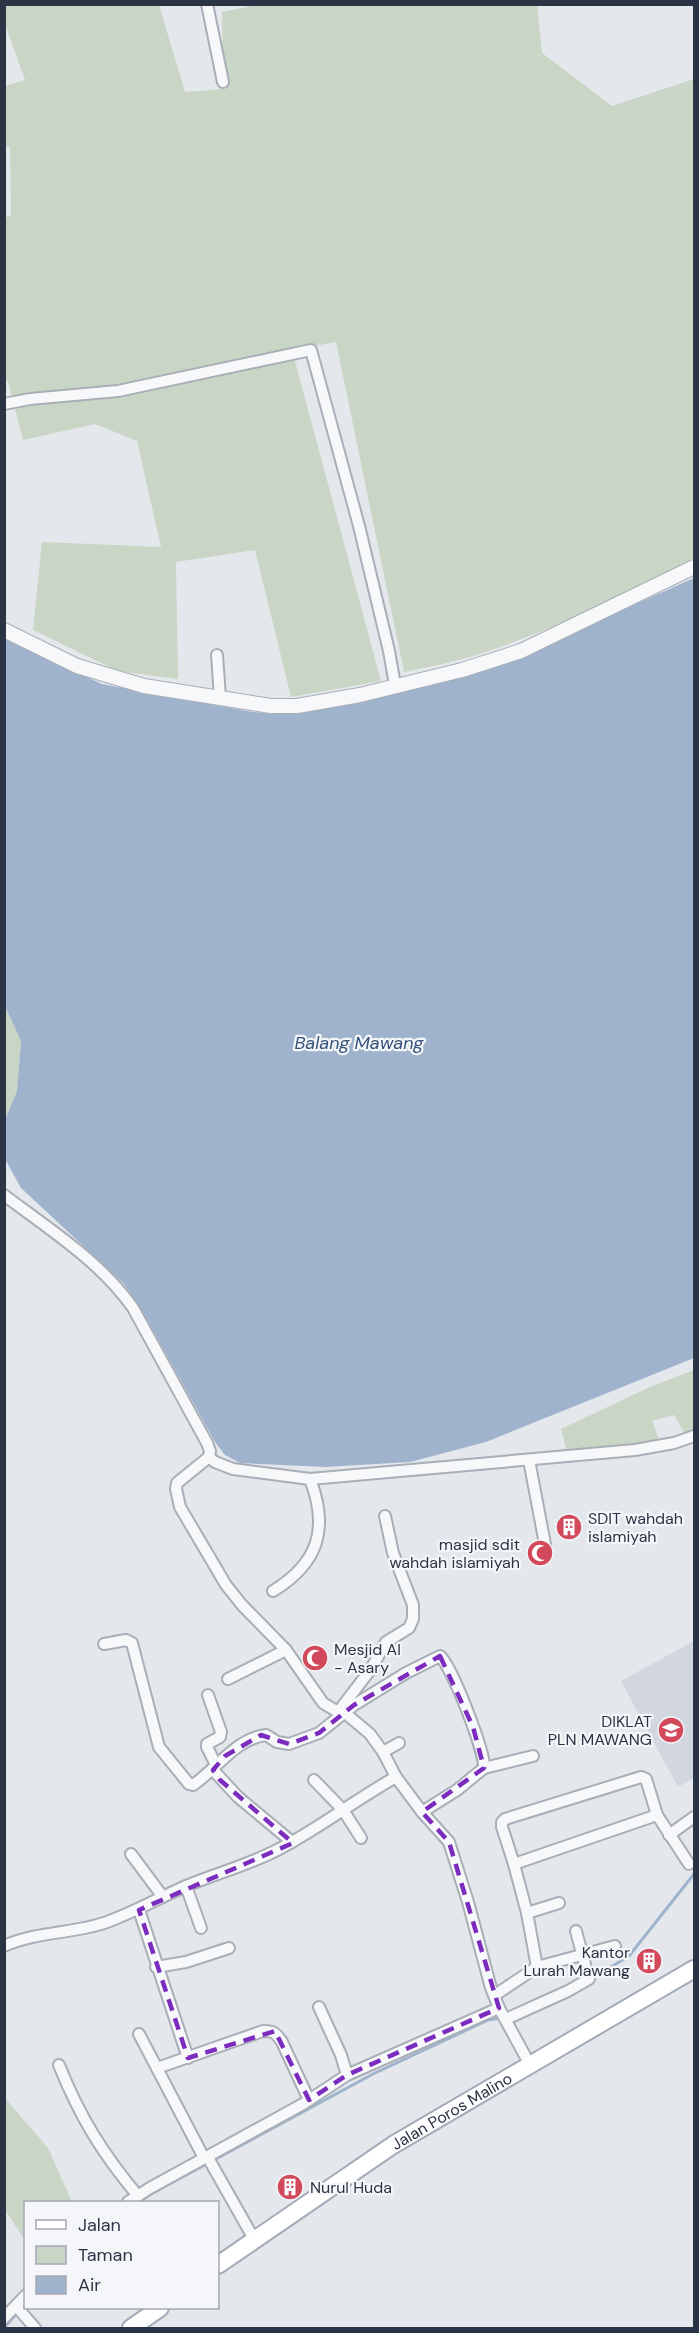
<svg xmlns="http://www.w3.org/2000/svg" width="699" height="2333" font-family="'DM Sans',sans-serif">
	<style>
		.built { fill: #d2d6de }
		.green { fill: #c9d6c5 }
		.water { fill: #9fb4cc }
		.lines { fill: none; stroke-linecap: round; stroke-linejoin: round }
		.stream { stroke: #9fb4cc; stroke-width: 3 }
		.minor-casing { stroke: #a9aeb7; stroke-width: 14 }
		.tertiary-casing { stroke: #a9aeb7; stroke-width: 16 }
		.primary-casing { stroke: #a3abb8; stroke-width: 20 }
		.minor { stroke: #f7f8fa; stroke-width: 10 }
		.tertiary { stroke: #f7f8fa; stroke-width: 14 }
		.primary { stroke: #fff; stroke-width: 16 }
		.marked { fill: none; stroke: #7b2cbf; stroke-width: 4.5; stroke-dasharray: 12 8; stroke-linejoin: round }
		.labels { text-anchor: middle; stroke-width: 4.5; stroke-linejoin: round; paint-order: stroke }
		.poi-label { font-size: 16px; fill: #2b3445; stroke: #f4f6f9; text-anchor: start }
		.street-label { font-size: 16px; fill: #2b3445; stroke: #f4f6f9 }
		.water-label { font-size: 18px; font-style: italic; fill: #34527a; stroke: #f4f6f9 }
	</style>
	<rect width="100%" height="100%" fill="#e4e7ec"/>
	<!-- built -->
	<path class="built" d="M694,1641v137l-16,9 -57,-106z"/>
	<!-- green -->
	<g class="green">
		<path d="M263,4l274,1 5,48 70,53 82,-27v479c-76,38 -154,80 -236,102 -18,5 -36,8 -54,12l-68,-330 -44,8 89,331 -90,16 -36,-147 -79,12 2,117 -60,-8 -85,-41 9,-88 119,5 -24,-106 -42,-17 -72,16 -15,-58 -3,-3 -1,-161 7,-3 -1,-68h-5v-61l20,-6 -20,-56v-19h154l26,87 38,-3 -1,-77z"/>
		<path d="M4,1004l17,37 -4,50 -12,29z"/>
		<path d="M694,1370v64l-7,4 -13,-23 -22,6 8,21 -50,9 -43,1 -6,-23 89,-42z"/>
		<path d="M4,2097l44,51 24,54h-46l-1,38 -20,-30z"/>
	</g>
	<!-- water -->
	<path class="water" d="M694,578v780l-208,84 -76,20 -84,5 -86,-4 -15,-8 -10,-13 -75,-135 -17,-24 -102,-95 -16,-29v-39l12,-29 4,-50 -17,-37v-365l98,45 151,28 22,2 22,-2 191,-42z"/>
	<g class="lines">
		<!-- stream -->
		<g class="stream">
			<path d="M591,1979l38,-23 65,-82"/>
			<path d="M140,2202l9,-7 224,-121 115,-54 13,-2"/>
			<path d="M4,2328l13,-15"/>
		</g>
		<defs>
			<g id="minor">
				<path d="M207,4l16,78"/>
				<path d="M4,404l26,-5 88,-8 193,-41 48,176 30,125 6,34"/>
				<path d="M217,655l3,43"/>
				<path d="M4,1195c46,35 96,66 129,113l74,135 3,8 -1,6 6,5 18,7 77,10 325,-29 39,-7 20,-7"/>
				<path d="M209,1457l-32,26 -1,6 4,18 46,78 16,20 44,45 37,53 15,9 7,1 25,21 13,18 13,25 26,35 27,30 19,60 23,86 8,20 30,55"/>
				<path d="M529,1460l16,84"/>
				<path d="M273,1591c46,-28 56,-63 37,-112"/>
				<path d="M104,1644l22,-4 6,3 27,104 30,37 4,1c24,-16 42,-46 73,-50l11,7 12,2 30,-11 35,-28 52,-32 34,-17c12,11 45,95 44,112l-27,22 -35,22"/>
				<path d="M228,1679l58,-29"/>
				<path d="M208,1695l13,37 -1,5 -13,7v3l9,18"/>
				<path d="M338,1712l33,-43 15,-27 23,-14 4,-9v-14l-20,-52 -8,-37"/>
				<path d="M383,1752l16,-9"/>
				<path d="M484,1768l49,-12"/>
				<path d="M213,1770l25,27 54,45"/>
				<path d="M314,1780l29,30 18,28"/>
				<path d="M669,1835l25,-18"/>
				<path d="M131,1854l32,43"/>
				<path d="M514,1864l-12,-37v-5l3,-3 136,-42 5,2 11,36 32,49"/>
				<path d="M186,1886l15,42"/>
				<path d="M139,1910l49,148"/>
				<path d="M527,1913l32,-10"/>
				<path d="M576,1931l11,41"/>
				<path d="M4,1946c33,-15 70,-12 103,-24 27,-10 52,-24 79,-36 31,-13 63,-21 93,-37 41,-21 77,-50 117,-72"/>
				<path d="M156,1967l30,-5 43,-14"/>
				<path d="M537,1967l78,-21"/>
				<path d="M495,1995l42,-28 -10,-54 -13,-49 143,-49"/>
				<path d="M319,2007l22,48 6,20"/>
				<path d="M506,2019l62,-28 21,-12"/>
				<path d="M139,2034l65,124"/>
				<path d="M59,2065c21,52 43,88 79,131"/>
				<path d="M157,2068l106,-37c11,0 13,2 19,11l27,58"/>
				<path d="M207,2156l47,83"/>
				<path d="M128,2202l22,-14 153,-84 44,-29 152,-67"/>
				<path d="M16,2306l19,22"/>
				<path d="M4,2318l22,-23"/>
			</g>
			<path id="tertiary" d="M4,630l73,36 67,20 127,20h26l63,-11 102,-25 59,-19 173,-84"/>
			<g id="primary">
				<path id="s1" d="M218,2265l175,-120 301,-176"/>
				<path d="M131,2328l29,-20"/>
			</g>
		</defs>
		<!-- minor casing -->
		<use href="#minor" class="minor-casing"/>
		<!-- tertiary casing -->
		<use href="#tertiary" class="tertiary-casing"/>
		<!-- primary casing -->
		<use href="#primary" class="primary-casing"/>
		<!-- minor -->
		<use href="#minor" class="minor"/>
		<!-- tertiary -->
		<use href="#tertiary" class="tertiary"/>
		<!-- primary -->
		<use href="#primary" class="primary"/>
	</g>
	<!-- marked area -->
	<path class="marked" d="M440,1656l33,71 11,41 -62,44 27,30 50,166 -152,67 -38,25 -34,-69 -87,27 -49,-148 154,-67 -73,-63 -7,-10 12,-14 36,-21 28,9 30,-11 35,-28z"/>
	<!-- icons -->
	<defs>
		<symbol id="building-disc" viewBox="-11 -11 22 22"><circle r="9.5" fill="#d1495b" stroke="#f4f6f9"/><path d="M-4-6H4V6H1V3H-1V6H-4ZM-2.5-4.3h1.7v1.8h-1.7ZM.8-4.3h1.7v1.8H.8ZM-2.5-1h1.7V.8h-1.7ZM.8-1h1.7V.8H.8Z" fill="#fff"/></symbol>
		<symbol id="mosque-disc" viewBox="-11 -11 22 22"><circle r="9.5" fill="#d1495b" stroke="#f4f6f9"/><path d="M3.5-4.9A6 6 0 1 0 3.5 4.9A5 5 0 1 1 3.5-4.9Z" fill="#fff"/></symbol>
		<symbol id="school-disc" viewBox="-11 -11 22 22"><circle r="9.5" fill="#d1495b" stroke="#f4f6f9"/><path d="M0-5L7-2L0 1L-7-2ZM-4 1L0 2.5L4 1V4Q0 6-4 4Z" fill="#fff"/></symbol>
	</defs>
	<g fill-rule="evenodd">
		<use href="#building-disc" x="554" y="1512" width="30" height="30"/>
		<use href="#mosque-disc" x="525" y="1538" width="30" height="30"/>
		<use href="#mosque-disc" x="300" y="1643" width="30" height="30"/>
		<use href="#school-disc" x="656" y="1715" width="30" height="30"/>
		<use href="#building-disc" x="634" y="1946" width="30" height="30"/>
		<use href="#building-disc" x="275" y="2172" width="30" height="30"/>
	</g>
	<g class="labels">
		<!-- poi labels -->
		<g class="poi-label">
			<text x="588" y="1524">SDIT wahdah<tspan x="588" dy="18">islamiyah</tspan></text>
			<text x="520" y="1550" text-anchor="end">masjid sdit<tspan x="520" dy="18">wahdah islamiyah</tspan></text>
			<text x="334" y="1655">Mesjid Al<tspan x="334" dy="18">- Asary</tspan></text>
			<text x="652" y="1727" text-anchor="end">DIKLAT<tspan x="652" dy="18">PLN MAWANG</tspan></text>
			<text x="630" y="1958" text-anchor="end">Kantor<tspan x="630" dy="18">Lurah Mawang</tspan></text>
			<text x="310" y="2193">Nurul Huda</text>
		</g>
		<!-- street labels -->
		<g class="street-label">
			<text dy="6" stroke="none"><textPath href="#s1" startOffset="280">Jalan Poros Malino</textPath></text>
		</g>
		<!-- water labels -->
		<g class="water-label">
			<text x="359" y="1049">Balang Mawang</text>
		</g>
	</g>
	<!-- border -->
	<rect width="699" height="2333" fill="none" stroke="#2b3445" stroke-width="12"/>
	<!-- legend -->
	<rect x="24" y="2201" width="195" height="108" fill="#f4f6f9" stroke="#a4a8b1" stroke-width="1.5"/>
	<rect x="36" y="2220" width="30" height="9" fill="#ffffff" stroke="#a4a8b1" stroke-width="1.5"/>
	<text x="78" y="2231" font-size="18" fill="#2b3445">Jalan</text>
	<rect x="36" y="2246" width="30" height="18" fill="#c9d6c5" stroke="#a4a8b1" stroke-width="1.5"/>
	<text x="78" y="2261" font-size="18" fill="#2b3445">Taman</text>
	<rect x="36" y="2276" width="30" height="18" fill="#9fb4cc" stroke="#a4a8b1" stroke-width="1.5"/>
	<text x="78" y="2291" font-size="18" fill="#2b3445">Air</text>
</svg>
